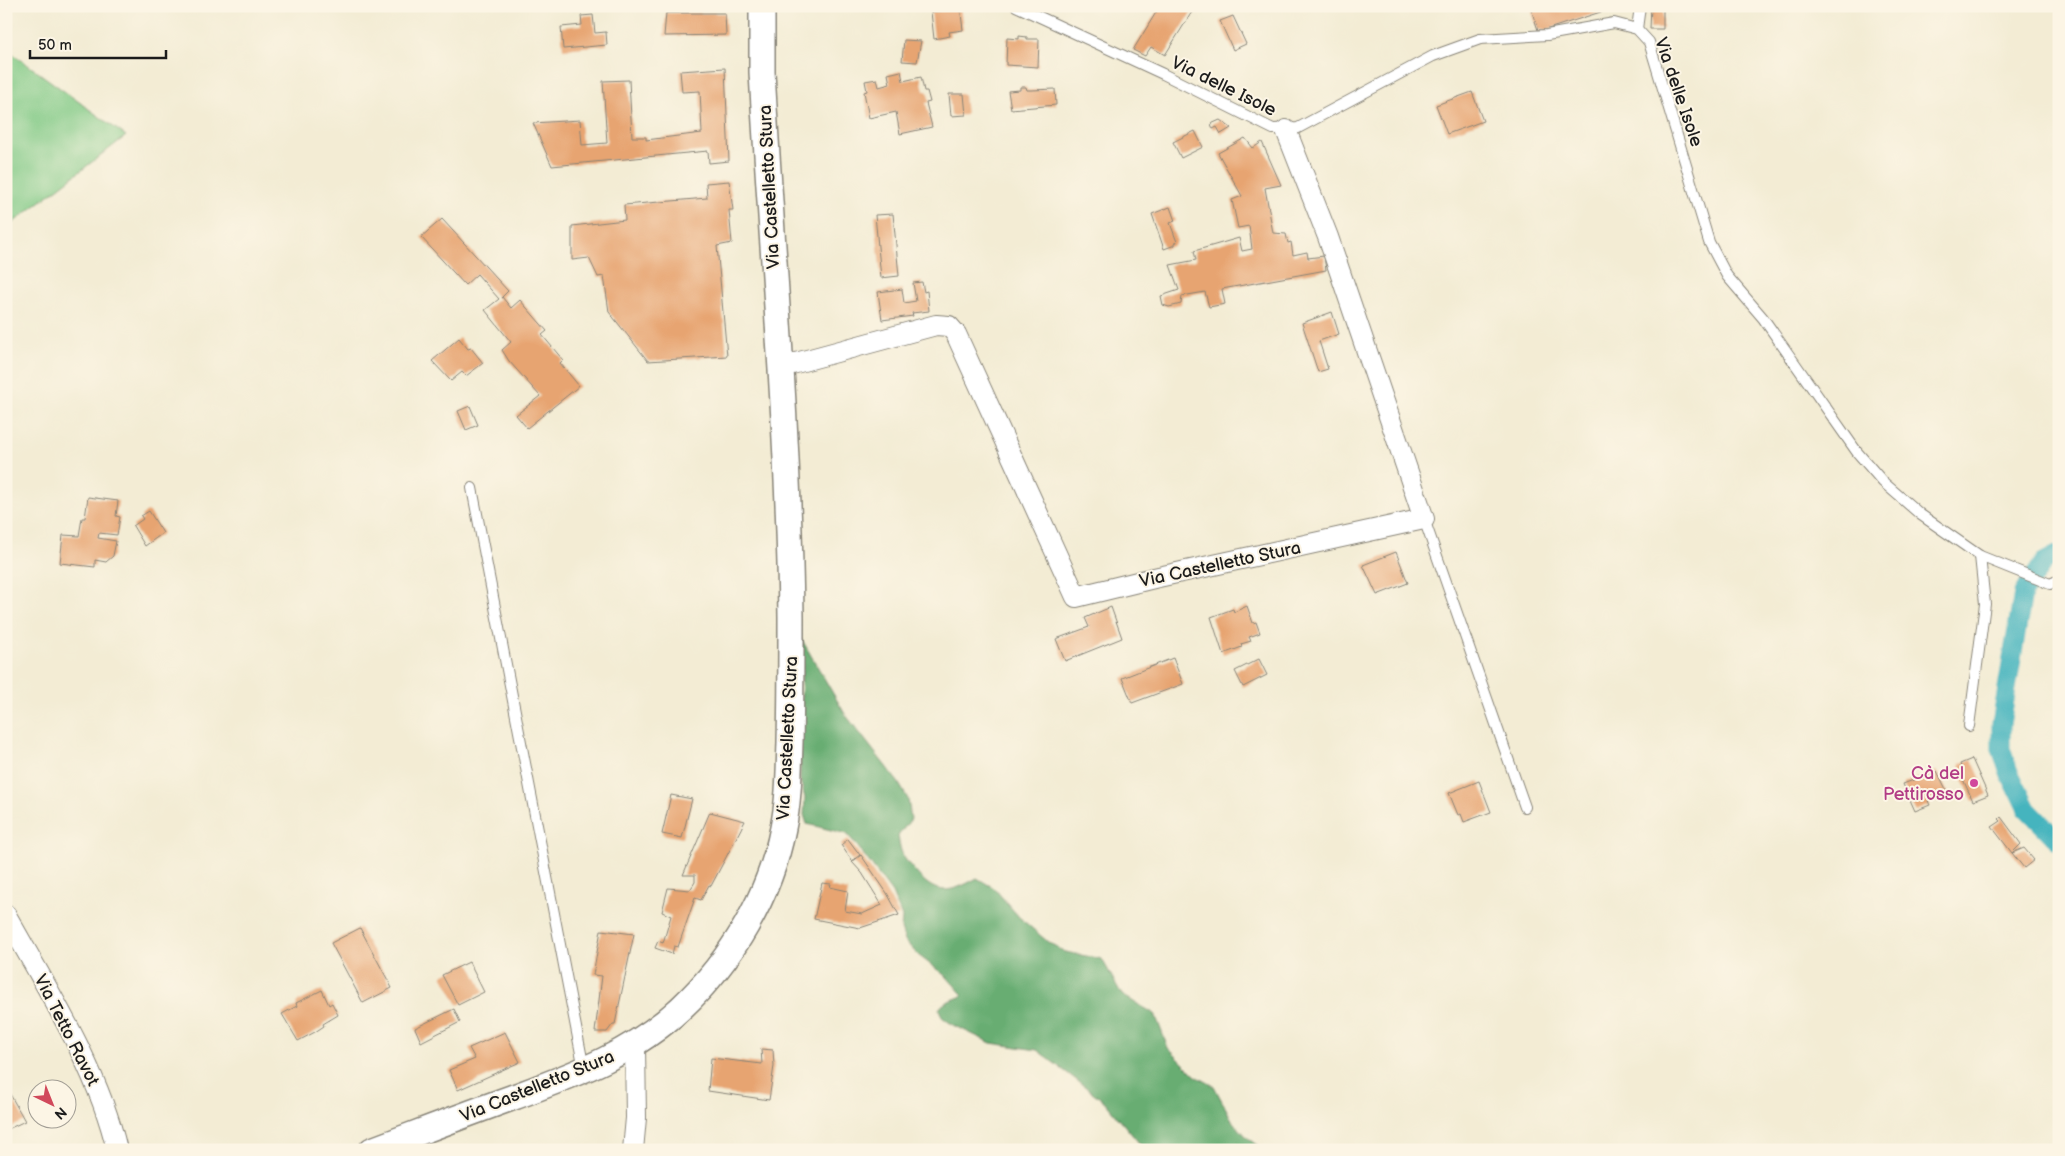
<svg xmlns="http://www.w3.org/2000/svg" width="2065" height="1156" font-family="'Balsamiq Sans',sans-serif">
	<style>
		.green { fill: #80c985; stroke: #4e7250 }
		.forest { fill: #68ad72; stroke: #426447 }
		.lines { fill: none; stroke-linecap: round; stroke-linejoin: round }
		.canal { stroke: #45b4be; stroke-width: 19 }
		.building { fill: #e7a471 }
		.service-casing { stroke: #888478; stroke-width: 12 }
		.minor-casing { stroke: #888478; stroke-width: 22 }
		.tertiary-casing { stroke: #888478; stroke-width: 28 }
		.service { stroke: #fff; stroke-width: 10 }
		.minor { stroke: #fff; stroke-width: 20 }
		.tertiary { stroke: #fff; stroke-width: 25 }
		.hotel-dot { fill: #d1479c; stroke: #fcf5e5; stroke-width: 2 }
		.labels { text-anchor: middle; stroke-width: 4; stroke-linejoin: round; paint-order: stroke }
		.street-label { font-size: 18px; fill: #1c1c1c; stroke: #fcf5e5 }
		.hotel-label { font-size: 18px; fill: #b23c85; stroke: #fcf5e5; text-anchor: end }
	</style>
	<rect width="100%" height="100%" fill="#fcf5e5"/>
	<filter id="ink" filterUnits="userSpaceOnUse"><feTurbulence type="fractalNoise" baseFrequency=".02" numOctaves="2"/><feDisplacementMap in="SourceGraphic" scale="10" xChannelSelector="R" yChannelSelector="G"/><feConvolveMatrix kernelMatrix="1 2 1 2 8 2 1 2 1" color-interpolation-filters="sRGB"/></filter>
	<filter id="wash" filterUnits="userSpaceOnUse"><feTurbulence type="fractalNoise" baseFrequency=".0096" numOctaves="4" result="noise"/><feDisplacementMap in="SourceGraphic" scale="20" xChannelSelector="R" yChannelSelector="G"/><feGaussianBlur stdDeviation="1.12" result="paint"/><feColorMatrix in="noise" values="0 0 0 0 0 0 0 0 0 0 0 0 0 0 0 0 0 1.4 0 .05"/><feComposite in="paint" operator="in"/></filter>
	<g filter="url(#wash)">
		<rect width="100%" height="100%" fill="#f3ecd4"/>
		<!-- green -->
		<path class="green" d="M6,49l120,87 -120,92z"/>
		<!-- forest -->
		<path class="forest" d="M802,640l43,74 53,68 10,17 3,20 -13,17c3,18 4,20 16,34 21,26 35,24 63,8l17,10 25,29 29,25 17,10 37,7 20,36 33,19 13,34 28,28 18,10 19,36 13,14 18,14h-119l-41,-49 -67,-51 -46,-7 -38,-18 -11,-8 -3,-8c7,-10 15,-8 24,-14l-16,-18 -29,-22 -13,-14 -4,-12 1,-12 -10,-24 -34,-46 -11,-13 -40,-10 -3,-9 1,-17 -5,-18z"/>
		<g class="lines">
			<!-- canal -->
			<path class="canal" d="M2059,554l-15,8 -21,31 -22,131v25l8,23 18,37 32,33"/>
		</g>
		<g id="blocks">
			<!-- building -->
			<g class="building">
				<path d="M947,6h13l3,24 -14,2 1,4 -16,3 -3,-27 16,-2z"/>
				<path d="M1160,6l35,1 -30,48 -14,-8 -6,9 -12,-6z"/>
				<path d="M1530,6h85l1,1 -71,23h-7z"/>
				<path d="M1651,6h12v23h-13z"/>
				<path d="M666,13h59l1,22 -62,1z"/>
				<path d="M593,15l2,18 11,-1 1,13 -44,4 -2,-22 21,-2 -1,-9z"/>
				<path d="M1233,16l13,28 -13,6 -13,-29z"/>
				<path d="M1019,36l8,1v2h12l-1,28 -32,-2 1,-27 12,1z"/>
				<path d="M904,40l17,1 -4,21 -15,-1z"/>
				<path d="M725,68l4,93 -20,2 -1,-12 -156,15 -19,-43 47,-3 2,25 25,-2 -4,-62 26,-1 3,57h14v3l56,-7 -2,-42 -18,1 -2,-21z"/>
				<path d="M901,71l2,10 18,-4 3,14h3l3,11 -4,1 6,24 -32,7 -4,-22 -27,6 -5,-26 3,-1 -2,-10 12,-2 2,8 11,-3 -2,-10z"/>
				<path d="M1020,87h6l1,3h5l23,-1 1,16 -45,4 -3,-18 12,-1z"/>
				<path d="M1472,92l11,29 -36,13 -11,-29z"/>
				<path d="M949,94h15l2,21 -15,1z"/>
				<path d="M1220,120l11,8 -10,6 -4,-7 -4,2 -2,-5z"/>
				<path d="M1195,131l8,16 -22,11 -8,-16z"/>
				<path d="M1245,138l8,10 9,-6 19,43 -16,3 8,45 13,1 2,9 3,-1 2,13 14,-3 1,6 16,-2 2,14 -104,19 3,15 -16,3 -4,-15 -23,4 -1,8 -12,3 -6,-2 -2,-9 18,-6 -9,-25 26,-5 -2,-9 45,-13 3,13 10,-2 -3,-23 -11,2 -6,-28 10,-4 -24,-43z"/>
				<path d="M729,181l4,29h-4l3,33 -15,3 10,110 -79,5 -39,-49 -5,-36 -6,1 -9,-19 -17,2v-34l53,-6 -1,-15 83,-7 -1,-15z"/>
				<path d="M1170,207l5,14 -5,2 7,19h-2v3l-11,4 -12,-35z"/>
				<path d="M893,214l6,62 -18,2 -6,-63z"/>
				<path d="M442,219l66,72 -6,6 9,11 9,-8 27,31 -5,4 21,25 -3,3 19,23 -52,42 -11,-13 24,-19 -31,-35 -7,-11 9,-8 -26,-32 14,-11 -22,-25 -12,11 -44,-48z"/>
				<path d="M922,282l2,10 3,-1 2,20 -17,2 1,3 -31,4 -4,-28 24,-3 2,14 12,-2 -3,-18z"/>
				<path d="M1332,312l7,22 -20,7 9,28 -10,3 -16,-49z"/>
				<path d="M459,338l9,11 3,-1 12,15 -17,13 -4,-4 -11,9 -19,-20z"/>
				<path d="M470,406l8,19 -12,5 -8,-19z"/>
				<path d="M88,497l30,4 -2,15 4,1 -3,18 -18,-2 -1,5 18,3 -3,15 -7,6 -11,-2v7l-35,-4 3,-28 16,1 3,-18h3z"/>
				<path d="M149,511l14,22 -18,13 -12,-20 10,-7 -2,-3z"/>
				<path d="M1396,552l12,31 -31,12 -14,-30z"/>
				<path d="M1247,606l6,17 3,-1 4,11 -11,4 2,4 -10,3 1,3 -19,7 -12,-37 22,-8 1,3z"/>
				<path d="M1111,607l11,31 -57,23 -9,-22 33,-12 -4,-9z"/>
				<path d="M1173,658l10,26 -51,19 -10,-25z"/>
				<path d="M1259,659l8,16 -24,12 -8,-16z"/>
				<path d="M1972,759l16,36 -15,6 -13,-28 3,-1 -3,-8z"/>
				<path d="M1937,771l11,22 -20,8 2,4 -15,6 -12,-27z"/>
				<path d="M1479,781l12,31 -27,10 -3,-8 -3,1 -9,-22z"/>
				<path d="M671,795l21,4 -10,39 -20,-4z"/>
				<path d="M710,812l35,9 -34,65 -2,-1 -8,15 -6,-2 -17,49 -4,-1 -2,8 -17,-6 3,-7 5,2 8,-27 -9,-4 6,-24 22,2 5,-8v-7h-12z"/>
				<path d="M2001,817l20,27 -9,9 -20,-26 9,-6 -2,-2z"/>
				<path d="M848,839l12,16 -8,6 -11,-16z"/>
				<path d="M2024,848l10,12 -10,8 -12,-15z"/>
				<path d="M861,855l26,38 12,22 -39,13 -46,-9 8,-36 9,1 -1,3 18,4 -3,20 17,3 20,-9 -20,-32 -10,-11z"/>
				<path d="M360,928l32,60 -29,15 -32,-60z"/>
				<path d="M601,930l33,4 -19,90h-2l-6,8h-12l7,-56 -9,-1z"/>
				<path d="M469,962l15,30 -26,13 -16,-30z"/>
				<path d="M322,990l7,15 3,-2 6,12 -15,9 1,2 -9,6 -17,9 -16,-27 15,-8 -1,-3z"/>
				<path d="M454,1009l6,13 -39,20 -6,-14z"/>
				<path d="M505,1032l15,30 -62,28 -9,-20 26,-11 -6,-11z"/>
				<path d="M761,1049l12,1 1,16 -5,34 -61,-9 3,-33 51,6z"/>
				<path d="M6,1087l19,34 -19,9z"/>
			</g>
		</g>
	</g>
	<g filter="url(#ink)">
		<use href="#blocks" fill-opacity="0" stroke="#888478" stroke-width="1"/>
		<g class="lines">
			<defs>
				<g id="service">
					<path d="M1016,6l147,68 110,55 25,-1 135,-72 47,-17 67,-4 67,-12 23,6 12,13 60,200 18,34 36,42 94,134 26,30 38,33 59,41 70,28 9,-4"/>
					<path d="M1637,29l3,-23"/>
					<path d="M472,488l112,581"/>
					<path d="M1424,519l101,288"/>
					<path d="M1969,726l16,-122 -5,-48"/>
				</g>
				<g id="minor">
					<path d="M781,367l155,-42 13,1 7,8 120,263 78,-19 270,-59 -96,-282 -42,-107"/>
					<path d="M6,915c40,72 93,155 111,235"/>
					<path d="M633,1150l3,-32 -1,-73"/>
				</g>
				<path id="tertiary" d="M372,1150c48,-18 95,-36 142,-53 62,-23 118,-43 167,-89 51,-48 89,-112 102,-180 6,-28 6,-57 7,-86 1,-41 1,-83 1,-125 -2,-181 -19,-363 -29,-545v-66"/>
			</defs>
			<!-- service casing -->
			<use href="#service" class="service-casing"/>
			<!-- minor casing -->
			<use href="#minor" class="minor-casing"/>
			<!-- tertiary casing -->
			<use href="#tertiary" class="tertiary-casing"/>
			<!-- service -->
			<use href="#service" class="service"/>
			<!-- minor -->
			<use href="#minor" class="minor"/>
			<!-- tertiary -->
			<use href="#tertiary" class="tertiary"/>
		</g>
	</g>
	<!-- markers -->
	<circle class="hotel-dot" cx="1974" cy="783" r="5"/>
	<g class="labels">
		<!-- street labels -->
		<g class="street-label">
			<text transform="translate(1224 86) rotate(26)" y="6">Via delle Isole</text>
			<text transform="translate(1679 92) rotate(71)" y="6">Via delle Isole</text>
			<text transform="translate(769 187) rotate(-93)" y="6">Via Castelletto Stura</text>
			<text transform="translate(1220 564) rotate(-12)" y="6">Via Castelletto Stura</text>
			<text transform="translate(787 738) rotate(-87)" y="6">Via Castelletto Stura</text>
			<text transform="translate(67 1030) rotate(63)" y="6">Via Tetto Ravot</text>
			<text transform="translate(537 1086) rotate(-22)" y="6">Via Castelletto Stura</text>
		</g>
		<!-- hotel labels -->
		<g class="hotel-label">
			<text x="1964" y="779">Cà del<tspan x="1964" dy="21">Pettirosso</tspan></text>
		</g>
	</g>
	<!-- margin -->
	<rect width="2065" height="1156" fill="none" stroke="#fcf5e5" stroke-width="25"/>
	<!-- north arrow -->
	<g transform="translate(52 1104) rotate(137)"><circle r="24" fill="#fcf5e5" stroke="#a29e95"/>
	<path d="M0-4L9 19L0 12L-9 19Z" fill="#d1495b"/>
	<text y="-8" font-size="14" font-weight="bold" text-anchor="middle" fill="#1c1c1c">N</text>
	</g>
	<!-- scale -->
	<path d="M30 50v8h136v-8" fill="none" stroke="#1c1c1c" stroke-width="2.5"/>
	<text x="38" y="50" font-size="15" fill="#1c1c1c" stroke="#fcf5e5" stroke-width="4" paint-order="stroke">50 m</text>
</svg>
